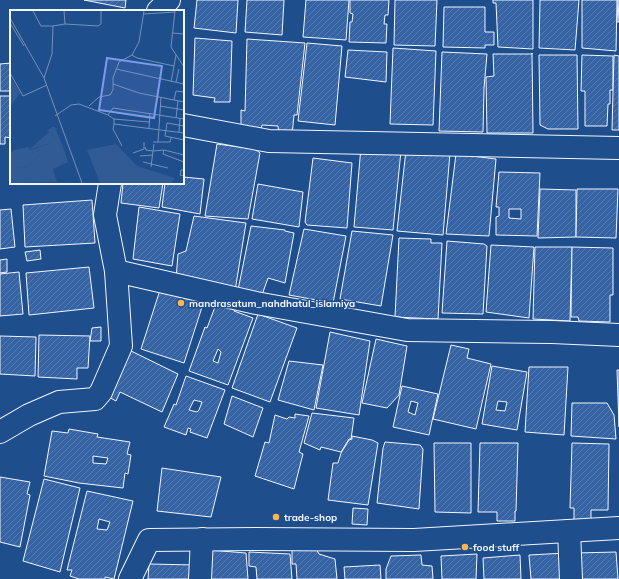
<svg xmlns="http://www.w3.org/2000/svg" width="619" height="579" font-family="Mulish,sans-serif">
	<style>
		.building { fill: url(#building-hatch); stroke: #f2f6ff; fill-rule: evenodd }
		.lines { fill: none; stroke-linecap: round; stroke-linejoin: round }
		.minor-casing { stroke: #f2f6ff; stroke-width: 24 }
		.minor { stroke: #1f4e8c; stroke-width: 22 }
		.poi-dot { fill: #ffb74d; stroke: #1f4e8c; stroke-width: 1.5 }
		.labels { text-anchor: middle; stroke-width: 3; stroke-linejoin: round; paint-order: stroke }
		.poi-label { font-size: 10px; font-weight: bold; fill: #f2f6ff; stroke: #1f4e8c; text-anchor: start }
		.inset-road { fill: none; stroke: #7391ba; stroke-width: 1 }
		.view { fill: #7d9aea; fill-opacity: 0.15; stroke: #7d9aea; stroke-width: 2 }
		.inset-edge { fill: none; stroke: #f2f6ff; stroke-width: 2 }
	</style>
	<defs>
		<pattern id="building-hatch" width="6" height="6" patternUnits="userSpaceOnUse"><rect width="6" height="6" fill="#3563a3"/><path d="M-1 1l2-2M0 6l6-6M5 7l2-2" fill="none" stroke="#537ab1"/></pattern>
	</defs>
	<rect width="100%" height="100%" fill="#1f4e8c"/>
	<!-- building -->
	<g class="building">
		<path d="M84,0h42l-1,8z"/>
		<path d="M197,0h41l-2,33 -42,-5z"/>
		<path d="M247,0h37l-2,35 -37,-3z"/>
		<path d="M306,0h43l-3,40 -43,-3z"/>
		<path d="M350,0h39l-1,15h-3l-1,9h3l-1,19 -37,-1 1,-20h2l1,-8 -3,-1z"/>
		<path d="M395,0h42l-2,46 -41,-1z"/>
		<path d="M493,0h40v49l-35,-2 -2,-44h-3z"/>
		<path d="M540,0h39l-4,50 -36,-2z"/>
		<path d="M582,0h35l-1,51 -34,-3z"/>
		<path d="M618,0l1,22h-2z"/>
		<path d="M444,7h41v25h9v13h-9v3l-42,-1z"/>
		<path d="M195,38l37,3 -2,61h-16l1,-4 -22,-3z"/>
		<path d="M247,39l58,4 -8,72h-3l-2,20 -13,1 -1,-10 -16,-1 -1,5 -20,-1v-19l4,1z"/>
		<path d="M307,43l35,3 -7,79 -37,-4z"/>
		<path d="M393,48l43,3 -3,74 -43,-1z"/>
		<path d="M348,50l39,2 -1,30 -41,-5z"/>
		<path d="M442,52l45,2 -3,34 -1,44 -44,-1z"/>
		<path d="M532,53l1,80h-46l-1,-56 8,-1 -1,-22h39z"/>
		<path d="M539,55h38l1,74h-30l-8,-4z"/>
		<path d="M582,55l31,1v34h-3v14h-2l-1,22h-22v-35h-4z"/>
		<path d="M614,55l5,1v74h-7z"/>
		<path d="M11,63v28h-11v-27z"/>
		<path d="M0,96h11v42l-6,-1v7h-5z"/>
		<path d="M217,144l38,5 5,4 -12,66 -43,-3z"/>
		<path d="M361,147l40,4 -8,79 -39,-3z"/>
		<path d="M406,150l44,3 -7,82 -46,-4z"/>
		<path d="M456,154l40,5 -7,77 -43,-2z"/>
		<path d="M313,158l39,5 -5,65 -40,-3 -2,-3z"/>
		<path d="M499,172l41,1 -3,63 -41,-1v-18l3,-1v-9h-3zM509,209h12v10l-12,-1z"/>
		<path d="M183,177l21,2 -4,35 -38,-7 3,-24h18z"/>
		<path d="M123,183h40l-4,25 -38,-5z"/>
		<path d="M258,184l45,8 -4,35 -47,-8z"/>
		<path d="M540,189l36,1v47l-38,1z"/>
		<path d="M577,189h41l-2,49 -40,-1z"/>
		<path d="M92,200l3,43 -70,4 -2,-42z"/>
		<path d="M139,207l41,7 -8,52 -39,-7z"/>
		<path d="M11,209l4,38 -15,2v-39z"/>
		<path d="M194,216l52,7 -11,68 -59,-12 2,-25 8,-3z"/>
		<path d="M251,226l34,4v1l9,2 -9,50 -17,-5 -6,17 -24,-5z"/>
		<path d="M304,229l42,7 -13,67 -44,-8z"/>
		<path d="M352,231l41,4 -12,71 -41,-7z"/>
		<path d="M399,238l32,1v4h11l-4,76 -43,-2z"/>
		<path d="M447,241l37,3 3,2 -4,68 -41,-1z"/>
		<path d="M491,245l43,2 -5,71 -43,-6z"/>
		<path d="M535,247h37l-2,74 -37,-2z"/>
		<path d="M572,247l41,1v47h-3v27l-31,-1 -1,-4h-7z"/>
		<path d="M40,250l1,9 -14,2 -2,-9z"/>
		<path d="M7,259v13l-7,1v-13z"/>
		<path d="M89,267l5,41 -65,7 -3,-42z"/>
		<path d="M19,272l4,42 -23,2v-42z"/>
		<path d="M160,290l43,14 -19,59 -43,-14z"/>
		<path d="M218,299l18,7 -2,5 19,7 -25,67 -39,-14 16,-44 2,1zM218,349l3,3 -3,11 -5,-2z"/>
		<path d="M258,314l39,14 -27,74 -38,-14z"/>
		<path d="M101,327v14h-11l2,-13z"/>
		<path d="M330,332l40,9 -11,74 -43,-7z"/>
		<path d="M39,335l51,1 -2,32h-11v11l-39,-2z"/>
		<path d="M0,336l36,1 -1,39 -35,-2z"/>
		<path d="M376,339l31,7 -8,49 -12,13 -25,-5z"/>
		<path d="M451,345l18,4 -2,9 24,6 -15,65 -43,-10z"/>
		<path d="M125,348l53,26 -16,38 -42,-20 -4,9 -13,-7z"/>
		<path d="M289,361l34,4 -9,45 -36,-10z"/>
		<path d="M492,366l35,6 -10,58 -35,-6zM498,401l9,1 -2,9 -9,-1z"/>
		<path d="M529,367h39l-4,68 -39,-3z"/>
		<path d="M617,370h2v57z"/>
		<path d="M186,376l39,14 -18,48 -17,-6 1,-3 -3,-1 -2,7 -22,-8 10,-23 2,1zM194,400l8,2 -3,8 -2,2 -8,-2z"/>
		<path d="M402,386l36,8 -9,41 -36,-8zM411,401l7,2 -3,12 -7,-3z"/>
		<path d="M232,396l31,12 -10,29 -29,-13z"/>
		<path d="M572,403h35l7,12 2,24 -45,-3z"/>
		<path d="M312,413l42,5 -3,21h-2l-8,13 -20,-5 -1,3 -16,-7z"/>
		<path d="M295,414l14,2 -10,36 4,2 -9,35 -39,-13 10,-34 4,1 6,-28 12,4 2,-2 6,1z"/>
		<path d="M69,429l29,5 -1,3 33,5 -3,12 4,1 -3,19 -3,-1 -2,15 -44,-5 -35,-7 8,-45 16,2zM93,456l15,2 -2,6 -13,-1z"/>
		<path d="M352,436l20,4 6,3 -10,62 -40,-5 5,-37h5l3,-10 8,-13 3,-1z"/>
		<path d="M385,442l35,3 3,4 -4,60 -42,-6 6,-55z"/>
		<path d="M434,443h37v70l-36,-1z"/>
		<path d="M480,443h38l-2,68h-1v10h-18v-9h-19z"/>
		<path d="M572,443l37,1 -1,66h-17v11l-17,-1v-12h-4z"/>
		<path d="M162,468l59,9 -10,40 -54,-6z"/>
		<path d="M0,477l30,5 -3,12 3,1 -10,52 -20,-5z"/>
		<path d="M44,479l36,9 -20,84 -37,-11z"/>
		<path d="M87,491l46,10 -19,78 -9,-2v2h-26l-9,-3 2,-6h-5zM99,519l11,3 -3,8 -10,-1z"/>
		<path d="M353,508l15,1 -1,16 -15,-1z"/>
		<path d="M314,545l5,9 16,5 2,20h-40l-1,-15h-4v-17z"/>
		<path d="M209,550l37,3 2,26h-43z"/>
		<path d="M249,552l41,2 2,25h-35l-1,-12 -7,-1z"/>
		<path d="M616,552l2,27h-41l-1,-26z"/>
		<path d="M566,553l2,26h-37l-2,-24z"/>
		<path d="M477,554l-1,25h-34l-1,-23z"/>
		<path d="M421,555l1,10 10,1 1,13h-47v-10l5,-13z"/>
		<path d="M520,555l1,24h-37l-1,-21z"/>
		<path d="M149,564l47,1 1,14h-49z"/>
		<path d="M380,565l1,14h-36l-1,-12z"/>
	</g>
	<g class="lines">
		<defs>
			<g id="minor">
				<path d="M158,11l11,-11"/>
				<path d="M183,125l86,16 350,7"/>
				<path d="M116,271l140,32 151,27 145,2 67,3"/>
				<path d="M0,432l29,-17 30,-13 36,-3 6,-7 20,-46 -5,-75 -11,-56 5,-32"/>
				<path d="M569,531l2,48"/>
				<path d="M130,579l19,-39 106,-1 159,1 205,-12"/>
				<path d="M200,579l2,-40"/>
			</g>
		</defs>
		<!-- minor casing -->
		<use href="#minor" class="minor-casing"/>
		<!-- minor -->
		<use href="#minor" class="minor"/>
	</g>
	<!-- markers -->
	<g class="poi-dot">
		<circle cx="181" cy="303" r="4"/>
		<circle cx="276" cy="517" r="4"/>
		<circle cx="465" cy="547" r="4"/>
	</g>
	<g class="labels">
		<!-- poi labels -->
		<g class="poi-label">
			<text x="189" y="307">mandrasatum_nahdhatul_islamiya</text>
			<text x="284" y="521">trade-shop</text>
			<text x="473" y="551">food stuff</text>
		</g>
	</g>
	<!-- overview -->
	<g transform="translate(10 10)">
		<rect width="174" height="174" fill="#1f4e8c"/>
		<path d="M42,117h3l8,20 -12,6 -12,2 -13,13 -9,-1 -7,-6v-8l4,-3 14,-3 3,3 19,-7 3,-8 -3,-4 -4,1z" fill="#305b95"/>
		<path d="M0,66l10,17 -10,14zM40,121l3,6 -3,6 -21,7zM106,134l21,22 38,12 -3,5h-72l-13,-33zM48,137h5l5,15 -15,7 4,13 -47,1v-22l5,2 2,4 9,1 14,-14 11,-1z" fill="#305b95"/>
		<path class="inset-road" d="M23,1l8,15h12l12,-2 33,2 3,-2v-13M54,1l1,13M165,1l-4,36 13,20M134,4l31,-2M0,8l34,60 38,105M0,13l14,23M162,23l12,1M122,45l5,3 37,8M106,59l68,15M0,63l13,23 24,-11M34,68l8,-24 1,-28M161,72l5,-27M166,72l3,-13M103,74l26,9 45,9M164,90l2,-9 8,1M79,96l10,-9 11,-2 3,-5v-12l6,-16 13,-7 7,-13 5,-31M150,96l24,4M98,105l5,-7 71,11M45,106l16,-11 8,-1 29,11 6,4v5l70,9M166,108l2,-17M104,109l35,3M104,114l-1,5 9,17M174,116l-17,-3 -2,13 19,4M139,118l1,-15M169,122l1,-14M143,132h17l1,-4M148,132l3,-45M144,134l-1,7 11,-1 20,5M135,137l1,3 7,1 -2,16M154,140l-1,4 21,8M123,143l11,-4v-7M130,146l13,-1M133,152l25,6M174,160h-3l-1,5 4,1"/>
		<path class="view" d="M97,48l55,8 -8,52 -55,-8z"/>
		<rect width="174" height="174" class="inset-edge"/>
	</g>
</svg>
